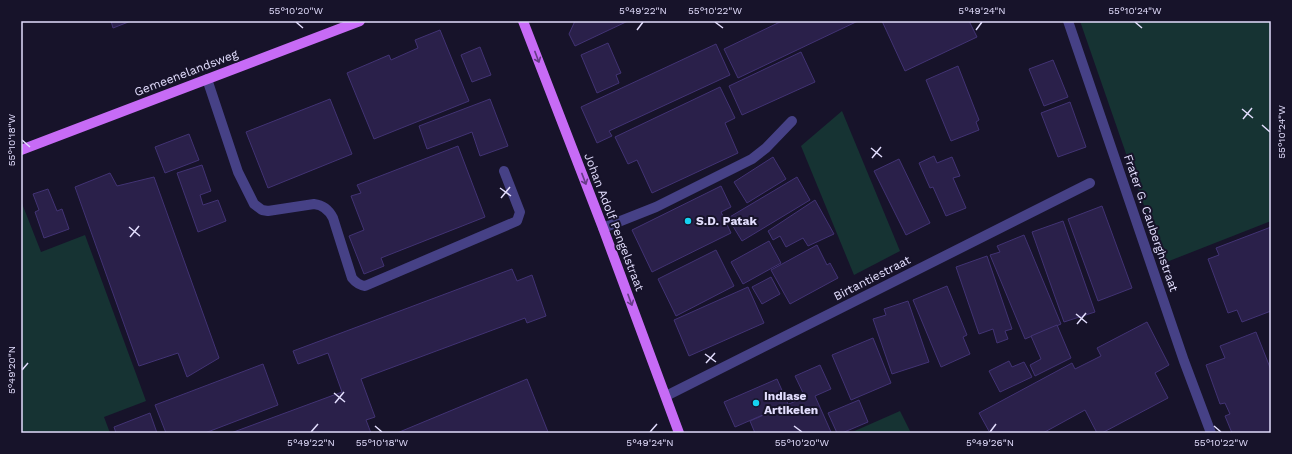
<svg xmlns="http://www.w3.org/2000/svg" width="1292" height="454" font-family="'Work Sans',sans-serif">
	<style>
		.green { fill: #163333 }
		.building { fill: #2a204a; stroke: #423374 }
		.lines { fill: none; stroke-linecap: round; stroke-linejoin: round }
		.minor { stroke: #464186; stroke-width: 10 }
		.major { stroke: #c76bf6; stroke-width: 10 }
		.oneway { stroke: #663b86 }
		.ticks { fill: none; stroke: #e2ddfd; stroke-width: 1.5 }
		.poi-dot { fill: #15d3f1; stroke: #17132a; stroke-width: 1.5 }
		.labels { text-anchor: middle; stroke-width: 4; stroke-linejoin: round; paint-order: stroke }
		.street-label { font-size: 12px; fill: #e2ddfd; stroke: #17132a }
		.poi-label { font-size: 12px; font-weight: bold; fill: #e2ddfd; stroke: #17132a; text-anchor: start }
		.neatline { fill: none; stroke: #e2ddfd; stroke-width: 1.5 }
		.ticks-label { font-size: 10px; text-anchor: middle; fill: #e2ddfd }
	</style>
	<rect width="100%" height="100%" fill="#17132a"/>
	<!-- green -->
	<g class="green">
		<path d="M1080,21h191v200l-107,42z"/>
		<path d="M842,111l58,140 -46,24 -53,-129z"/>
		<path d="M21,201l20,51 44,-17 61,166 -42,16 6,16h-89z"/>
		<path d="M900,411l11,22h-61z"/>
	</g>
	<!-- building -->
	<g class="building">
		<path d="M111,21h20l-18,7z"/>
		<path d="M575,21h53l-53,25 -6,-12z"/>
		<path d="M782,21h76l-120,57 -14,-29z"/>
		<path d="M882,21h87l8,16 -72,34z"/>
		<path d="M440,30l29,71 -95,38 -27,-66 42,-18 2,5 27,-12 -3,-8z"/>
		<path d="M608,43l13,30 -5,2 3,8 -22,10 -16,-38z"/>
		<path d="M716,44l14,31 -121,56 3,5 -15,7 -16,-36z"/>
		<path d="M480,47l11,28 -19,7 -11,-27z"/>
		<path d="M801,52l14,30 -73,33 -13,-29z"/>
		<path d="M1053,60l15,37 -24,9 -15,-37z"/>
		<path d="M958,66l21,54 -3,2 3,8 -28,11 -25,-61z"/>
		<path d="M720,87l15,31 -10,5 13,30 -86,40 -15,-33 -9,4 -13,-27z"/>
		<path d="M330,99l22,55 -84,34 -22,-56z"/>
		<path d="M490,99l18,47 -28,10 -8,-24 -45,17 -8,-23z"/>
		<path d="M1070,102l16,45 -28,10 -17,-44z"/>
		<path d="M189,134l10,26 -34,13 -10,-26z"/>
		<path d="M458,146l27,71 -104,41 3,8 -20,8 -15,-38 15,-6 -13,-34 10,-3 -4,-8z"/>
		<path d="M934,156l3,7 15,-6 8,19 -7,2 13,30 -20,8 -13,-29 -3,1 -11,-25z"/>
		<path d="M773,157l13,22 -39,24 -13,-21z"/>
		<path d="M899,159l31,64 -24,12 -32,-64z"/>
		<path d="M202,165l9,26 -11,4 3,10 15,-5 8,21 -28,11 -21,-59z"/>
		<path d="M110,173l7,13 37,-9 65,181 -32,19 -9,-24 -39,13 -64,-179z"/>
		<path d="M797,177l13,23 -68,41 -14,-23z"/>
		<path d="M721,186l10,21 -10,5 10,21 -79,39 -20,-42z"/>
		<path d="M48,189l9,22 5,-2 7,20 -25,9 -9,-26 4,-2 -6,-16z"/>
		<path d="M815,200l19,34 -26,12 -5,-8 -17,9 -6,-11 -7,4 -5,-9z"/>
		<path d="M1102,206l30,82 -34,13 -30,-82z"/>
		<path d="M1063,221l32,91 -31,10 -32,-90z"/>
		<path d="M1271,227v84l-29,11 -5,-12 -9,3 -20,-54 11,-4 -3,-7z"/>
		<path d="M1024,235l37,89 -36,15 -35,-84 10,-3 -3,-6z"/>
		<path d="M769,241l12,22 -38,21 -12,-22z"/>
		<path d="M817,245l10,20 3,-2 8,15 -48,26 -19,-34z"/>
		<path d="M716,250l18,36 -58,30 -18,-37z"/>
		<path d="M987,256l25,73 -7,2 3,8 -11,4 -4,-14 -14,5 -23,-67z"/>
		<path d="M512,269l5,12 15,-6 14,41 -19,7 -2,-5 -164,61 14,38 -9,3 5,13h-140l111,-41 -14,-39 -30,11 -5,-13z"/>
		<path d="M771,277l9,17 -18,10 -10,-17z"/>
		<path d="M947,286l20,49 -4,2 7,17 -29,13 -28,-67z"/>
		<path d="M748,287l16,36 -75,33 -15,-36z"/>
		<path d="M908,301l21,61 -37,12 -19,-55 13,-4 -2,-6z"/>
		<path d="M1147,322l22,43 -14,8 13,25 -66,35h-5l-12,-23 -42,23h-53l-11,-20 93,-50 3,6 26,-13 -4,-8z"/>
		<path d="M1057,325l14,33 -36,18 -5,-11 11,-6 -10,-23z"/>
		<path d="M1256,332l15,38v63h-39l-7,-17 5,-2 -5,-11 -5,1 -14,-39 19,-7 -5,-12z"/>
		<path d="M873,338l18,45 -40,17 -19,-45z"/>
		<path d="M1009,361l3,6 12,-5 8,15 -32,15 -11,-21z"/>
		<path d="M263,364l15,41 -73,28h-39l-11,-28z"/>
		<path d="M820,365l11,24 -16,7 16,36 -3,1h-73l-5,-12 55,-24 -10,-21z"/>
		<path d="M527,379l21,53 -151,1z"/>
		<path d="M777,379l11,25 -53,23 -11,-25z"/>
		<path d="M859,400l9,22 -26,11h-5l-9,-20z"/>
		<path d="M150,413l7,20h-41l-2,-6z"/>
	</g>
	<g class="lines">
		<!-- minor -->
		<g class="minor">
			<path d="M1068,21l116,340 27,72"/>
			<path d="M207,79l31,93 16,32 8,6 6,1 46,-7c9,1 15,6 19,14l19,60c4,5 7,7 13,8l152,-65 3,-9 -16,-41"/>
			<path d="M603,228l53,-21 96,-48 14,-11 26,-27"/>
			<path d="M666,396l424,-213"/>
		</g>
		<!-- major -->
		<g class="major">
			<path d="M523,21l80,207 76,205"/>
			<path d="M21,150l339,-129"/>
		</g>
	</g>
	<!-- one-way arrows -->
	<defs><path id="oneway-shaft" d="M-6 0H5M1.5-3L5.5 0L1.5 3" fill="none" stroke-width="1.6" stroke-linecap="round" stroke-linejoin="round"/></defs>
	<g class="oneway">
		<use href="#oneway-shaft" transform="translate(537 57) rotate(69)"/>
		<use href="#oneway-shaft" transform="translate(584 179) rotate(69)"/>
		<use href="#oneway-shaft" transform="translate(630 300) rotate(70)"/>
	</g>
	<!-- ticks -->
	<path class="ticks" d="M296,22l7,6M715,22l8,6M1135,22l7,6M637,30l6,-8M976,30l6,-8M1242,109l11,9M1243,119l9,-11M1262,125l8,7M22,140l8,7M871,148l11,9M872,158l9,-11M500,188l11,8M501,198l9,-11M129,227l11,9M130,237l9,-11M1076,314l11,9M1077,324l9,-11M705,354l11,8M706,363l9,-10M22,370l6,-7M334,393l11,9M335,403l9,-11M375,426l7,6M794,426l8,6M1214,426l7,6M311,432l7,-8M650,432l7,-8M990,432l6,-8"/>
	<!-- markers -->
	<g class="poi-dot">
		<circle cx="688" cy="221" r="4"/>
		<circle cx="756" cy="403" r="4"/>
	</g>
	<g class="labels">
		<!-- street labels -->
		<g class="street-label">
			<text transform="translate(186 73) rotate(-21)" y="4">Gemeenelandsweg</text>
			<text transform="translate(614 222) rotate(69)" y="4">Johan Adolf Pengelstraat</text>
			<text transform="translate(1151 223) rotate(71)" y="4">Frater G. Cauberghstraat</text>
			<text transform="translate(872 278) rotate(-27)" y="4">Birtantiestraat</text>
		</g>
		<!-- poi labels -->
		<g class="poi-label">
			<text x="696" y="225">S.D. Patak</text>
			<text x="764" y="400">Indiase<tspan x="764" dy="14">Artikelen</tspan></text>
		</g>
	</g>
	<!-- border -->
	<rect width="1292" height="454" fill="none" stroke="#17132a" stroke-width="44"/>
	<rect x="22" y="22" width="1248" height="410" class="neatline"/>
	<g class="ticks-label">
		<text x="296" y="14">55°10'20"W</text>
		<text x="643" y="14">5°49'22"N</text>
		<text x="715" y="14">55°10'22"W</text>
		<text x="982" y="14">5°49'24"N</text>
		<text x="1135" y="14">55°10'24"W</text>
		<text transform="translate(1281 132) rotate(-90)" y="4">55°10'24"W</text>
		<text transform="translate(11 140) rotate(-90)" y="4">55°10'18"W</text>
		<text transform="translate(11 370) rotate(-90)" y="4">5°49'20"N</text>
		<text x="311" y="446">5°49'22"N</text>
		<text x="382" y="446">55°10'18"W</text>
		<text x="650" y="446">5°49'24"N</text>
		<text x="802" y="446">55°10'20"W</text>
		<text x="990" y="446">5°49'26"N</text>
		<text x="1221" y="446">55°10'22"W</text>
	</g>
</svg>
